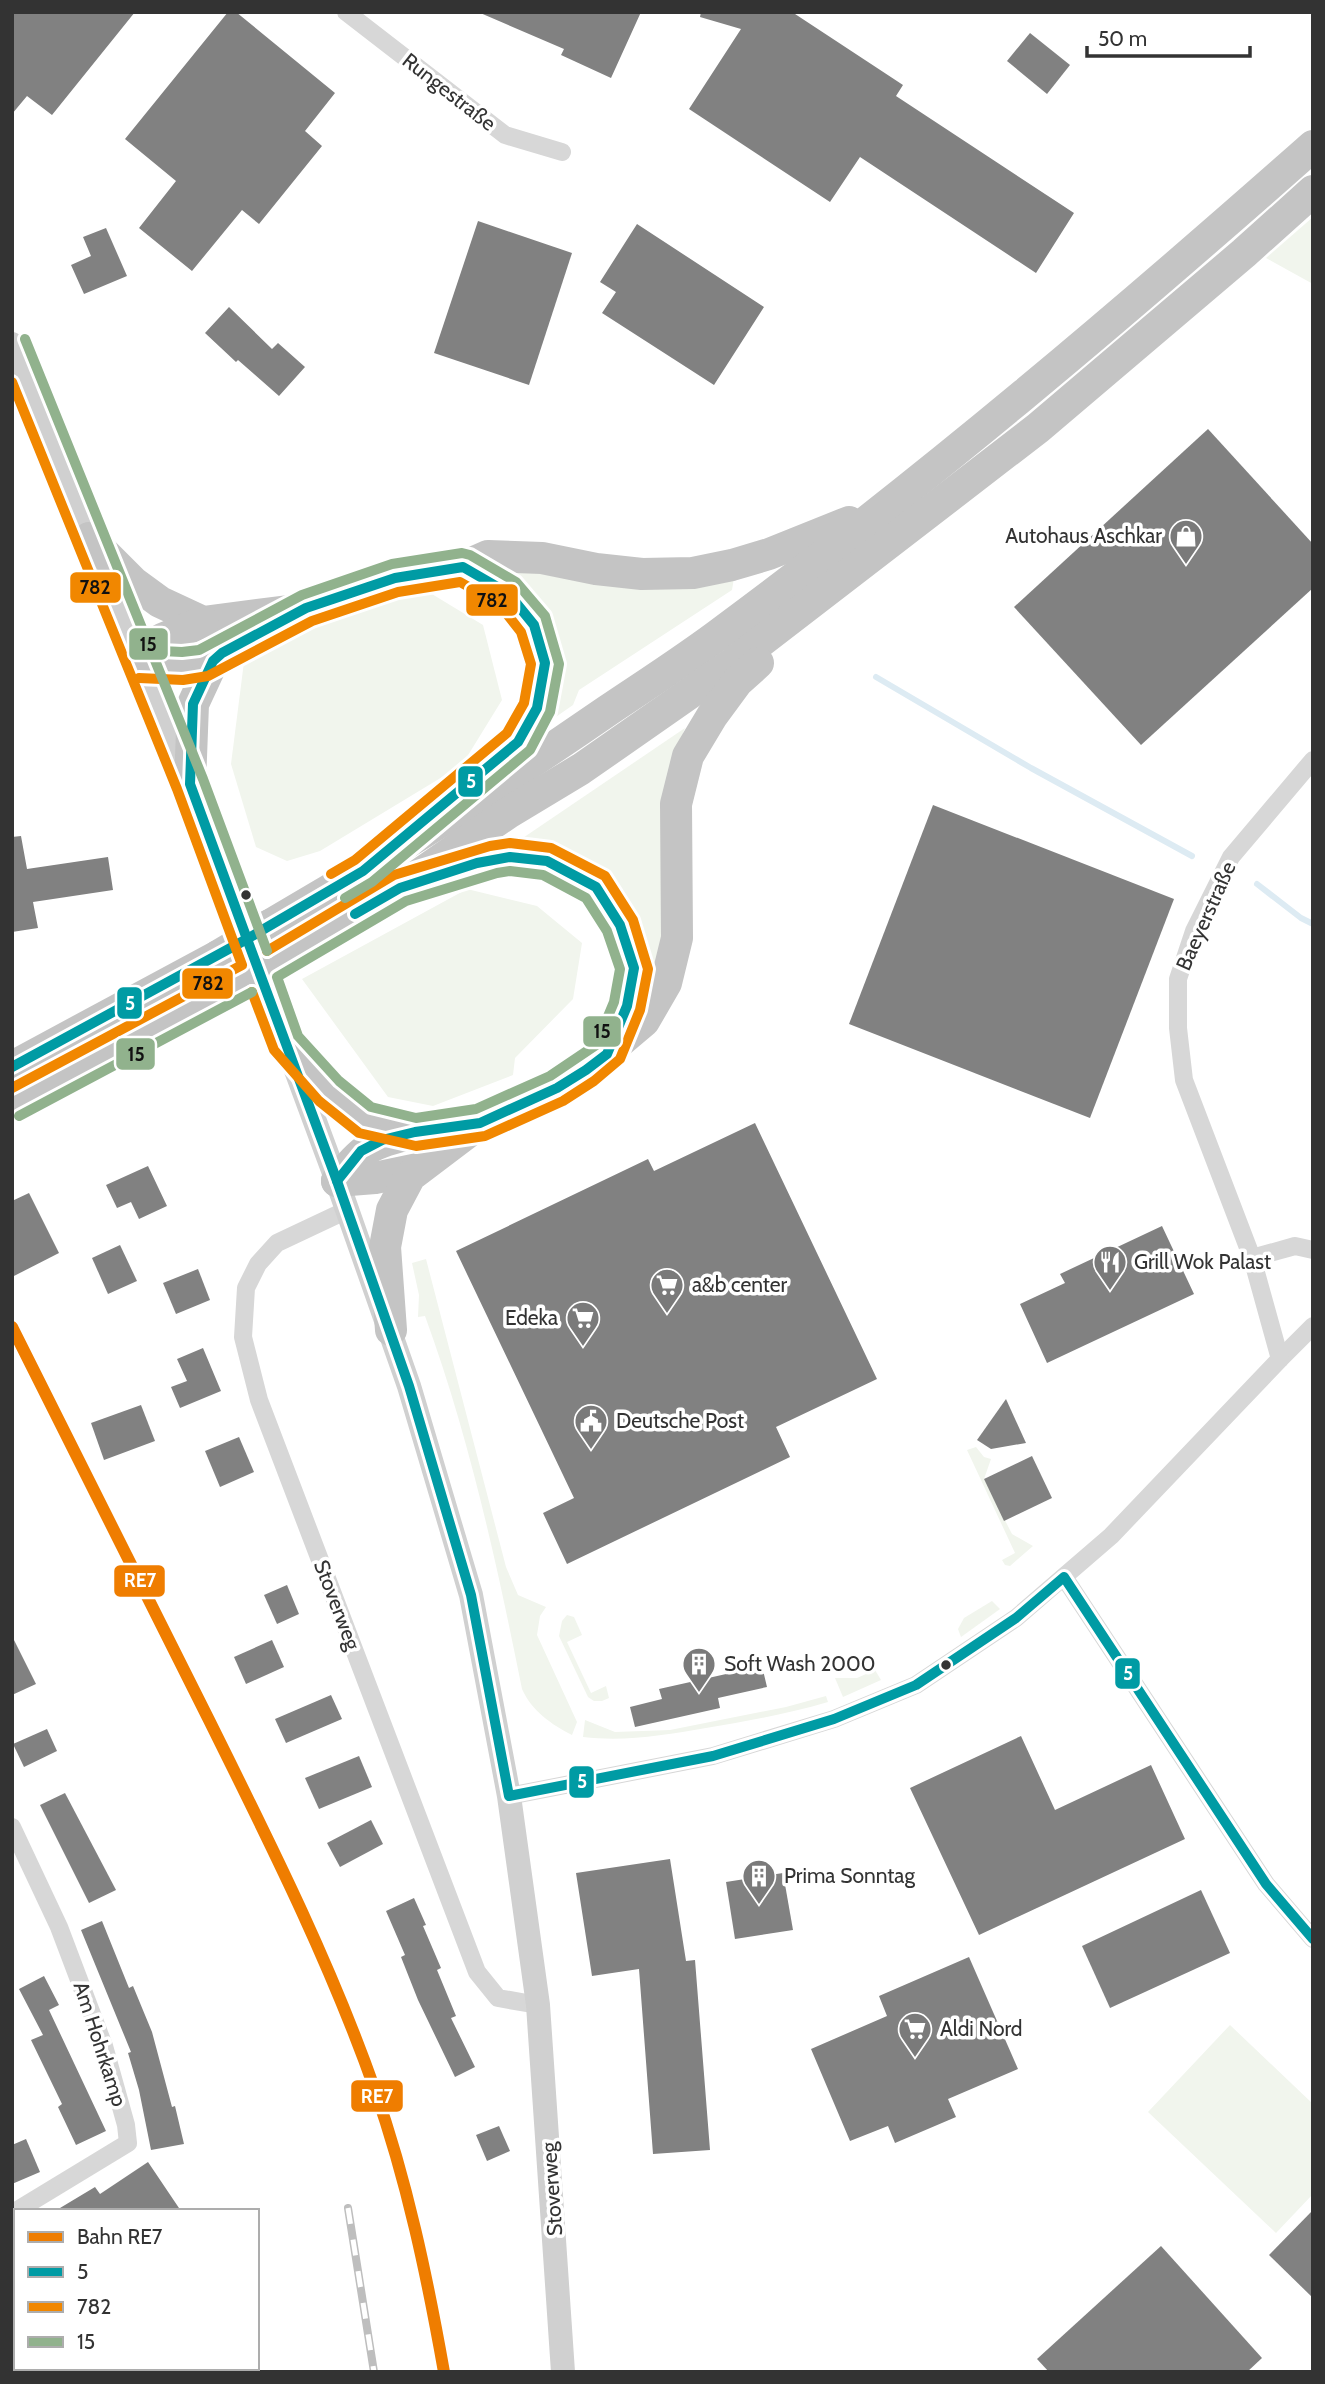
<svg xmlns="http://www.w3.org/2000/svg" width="1325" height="2384" font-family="Cabin,sans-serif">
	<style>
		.green { fill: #f1f5ed }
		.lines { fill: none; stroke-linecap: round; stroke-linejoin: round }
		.stream { stroke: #ddebf3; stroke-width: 6 }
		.building { fill: #818181 }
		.street { stroke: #d7d7d7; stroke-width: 18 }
		.secondary { stroke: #d0d0d0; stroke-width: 24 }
		.highway { stroke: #c4c4c4; stroke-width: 32 }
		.rail-casing { stroke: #bebebe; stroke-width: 8 }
		.rail { stroke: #fff; stroke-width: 5; stroke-dasharray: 16; stroke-linecap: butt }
		.highway-bridge { stroke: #c4c4c4; stroke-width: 32 }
		.bus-1-casing { stroke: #fff; stroke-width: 16 }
		.bus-2-casing { stroke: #fff; stroke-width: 16 }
		.bus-3-casing { stroke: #fff; stroke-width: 16 }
		.bus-1 { stroke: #009ba4; stroke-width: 10 }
		.bus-2 { stroke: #f18700; stroke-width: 10 }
		.bus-3 { stroke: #91b28d; stroke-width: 10 }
		.rail-1-casing { stroke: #fff; stroke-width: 18 }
		.rail-1 { stroke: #ef7d00; stroke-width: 12 }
		.bus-dot { fill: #333; stroke: #fff; stroke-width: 2.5 }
		.labels { text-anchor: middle; stroke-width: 7; stroke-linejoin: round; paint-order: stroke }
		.street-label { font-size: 21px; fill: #333; stroke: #fff }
		.poi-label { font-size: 21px; fill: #333; stroke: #fff; text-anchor: start }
		.line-badge { stroke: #fff; stroke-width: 2.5 }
		.badge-label { font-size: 19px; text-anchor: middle; font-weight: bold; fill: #fff }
		.pale-badge-label { font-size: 19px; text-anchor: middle; font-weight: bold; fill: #111 }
	</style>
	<rect width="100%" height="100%" fill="#fff"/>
	<!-- green -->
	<g class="green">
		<path d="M1313,217v67l-47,-26z"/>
		<path d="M507,569l227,9 -2,12 -153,100 -6,15 -23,16 2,-19 -47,-124z"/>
		<path d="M422,588l61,37 19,75 -40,65 -142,86 -33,10 -31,-14 -25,-83 14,-110z"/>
		<path d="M685,728l-14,37 -6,191 -18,46 -14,-80 -119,-78z"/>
		<path d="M467,889l70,17 45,37 -9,56 -58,59 -2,17 -80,31 -45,-9 -86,-118z"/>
		<path d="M426,1259l80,308 12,28 28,12 -6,9 -3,19 40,87 -5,13c-20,-10 -41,-25 -50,-46 -25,-125 -53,-253 -97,-373l-7,1 1,-22 -7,-32z"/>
		<path d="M976,1447l8,10 7,2 -7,20 28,55 21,12 -23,20 -5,-1 -3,-5 13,-7 -48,-103z"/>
		<path d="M992,1601l8,8 -39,28 -3,-8 6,-11z"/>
		<path d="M567,1615l7,2 8,18 -15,7 24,51 15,-7 3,12 -7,3h-8l-6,-4 -29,-61 3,-15z"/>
		<path d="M875,1670l6,10 -38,17 -8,-19h22z"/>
		<path d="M826,1696l2,6c-41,12 -80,19 -122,26 -41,7 -81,14 -123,9l2,-17 30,12 55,-2 116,-23z"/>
		<path d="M1230,2025l83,79v90l-37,39 -128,-121z"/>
	</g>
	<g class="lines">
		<!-- stream -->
		<g class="stream">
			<path d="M876,677l155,91 161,88"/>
			<path d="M1257,884l44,34 12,6"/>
		</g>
	</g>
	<!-- building -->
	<g class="building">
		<path d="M12,12h123l-83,103 -25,-19 -15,18z"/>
		<path d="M228,12h8l99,81 -30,38 17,15 -63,78 -17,-14 -50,61 -53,-43 37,-47 -51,-42z"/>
		<path d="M478,12h163l-30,66 -50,-23 3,-6z"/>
		<path d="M701,12h91l111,73 -7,11 178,117 -38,60 -176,-116 -30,45 -141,-93 52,-80 -41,-12z"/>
		<path d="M1030,33l40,32 -23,29 -40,-33z"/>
		<path d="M478,221l94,32 -43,132 -95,-32z"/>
		<path d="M637,224l127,83 -50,78 -112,-72 14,-21 -16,-10z"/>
		<path d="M106,228l21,48 -43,18 -13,-29 20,-9 -8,-19z"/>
		<path d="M229,307l43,42 6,-6 27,24 -26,29 -41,-36 -2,2 -31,-29z"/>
		<path d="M1208,429l105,115v44l-172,157 -127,-138z"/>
		<path d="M933,805l241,94 -84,219 -241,-94z"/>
		<path d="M21,836l6,33 81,-12 5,33 -80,12 5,26 -26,4v-95z"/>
		<path d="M755,1123l122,256 -101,48 14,30 -223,107 -24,-51 31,-15 -118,-247 192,-92 6,12z"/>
		<path d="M148,1166l19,40 -28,13 -8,-17 -14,6 -11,-23z"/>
		<path d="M29,1193l30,60 -47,24v-76z"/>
		<path d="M1162,1226l32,68 -147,69 -27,-59 45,-21 -5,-9z"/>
		<path d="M120,1245l17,36 -29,13 -16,-36z"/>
		<path d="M198,1269l12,31 -34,14 -13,-31z"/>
		<path d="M203,1348l18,43 -41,17 -9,-21 16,-6 -10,-22z"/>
		<path d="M1006,1399l20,44 -35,6 -14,-9z"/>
		<path d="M141,1405l14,36 -51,19 -13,-37z"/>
		<path d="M239,1437l15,35 -34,15 -15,-36z"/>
		<path d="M1032,1456l20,42 -48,23 -20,-42z"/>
		<path d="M287,1585l12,29 -22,10 -13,-29z"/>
		<path d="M12,1636l24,48 -24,11z"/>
		<path d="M272,1640l12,27 -38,17 -12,-27z"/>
		<path d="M762,1666l5,21 -49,11 2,10 -85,19 -5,-20 32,-8 -3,-10z"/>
		<path d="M331,1695l11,24 -56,24 -11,-24z"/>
		<path d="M47,1729l10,22 -33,16 -11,-23z"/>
		<path d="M1021,1736l34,74 96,-45 34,74 -206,96 -69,-147z"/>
		<path d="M359,1756l13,31 -53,22 -14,-31z"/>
		<path d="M65,1793l51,97 -27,13 -49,-98z"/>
		<path d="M371,1820l12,24 -43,23 -13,-24z"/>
		<path d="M670,1859l16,102 9,-1 15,190 -57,4 -14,-185 -47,7 -16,-103z"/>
		<path d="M783,1873l10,57 -58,9 -9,-57z"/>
		<path d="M1201,1890l29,63 -120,55 -28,-62z"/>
		<path d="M414,1898l12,27 -3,1 18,42 -4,2 19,46 -5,2 24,49 -20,10 -37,-77 -17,-43 4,-2 -19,-44z"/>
		<path d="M102,1921l27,67 4,-2 19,46 20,75 3,-1 9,38 -33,6 -12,-60 -11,-37 3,-1 -50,-122z"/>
		<path d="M969,1957l49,112 -70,30 8,18 -61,26 -7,-17 -38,15 -39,-92 76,-33 -8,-20z"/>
		<path d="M44,1976l15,29 -10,5 57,121 -30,14 -18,-38 4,-3 -31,-64 12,-5 -24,-46z"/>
		<path d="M499,2126l11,25 -23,10 -11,-26z"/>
		<path d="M26,2139l14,33 -28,12v-39z"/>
		<path d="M148,2162l33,49h-126l40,-24 5,7z"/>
		<path d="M1313,2210v88l-44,-43z"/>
		<path d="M1161,2246l101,112 -15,14h-198l-12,-13z"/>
	</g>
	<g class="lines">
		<!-- street -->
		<g class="street">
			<path d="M346,12l159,123 57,17"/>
			<path d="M347,1210l-70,33 -19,21 -12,24 -3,49 16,63 218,572 21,26 40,7"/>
			<path d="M1252,1258l43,-12 18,4"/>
			<path d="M1280,1359l33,-33"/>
			<path d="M1064,1577l202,307 47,55"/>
			<path d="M509,1796l204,-40 121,-37 82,-34 100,-67 95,-82 169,-177 -28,-101 -68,-178 -6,-52v-49l16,-48 37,-74 82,-97"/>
			<path d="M12,1827l47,100 45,119 22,79 2,18 -112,68"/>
		</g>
		<!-- secondary -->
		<path class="secondary" d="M12,344l178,440 147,397 72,205 62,209 38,201 29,209 25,367"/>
		<!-- highway -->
		<g class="highway">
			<path d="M89,538l45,45 26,19 43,20 85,-11"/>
			<path d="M140,664c27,2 60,8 82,-11l84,-45 89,-30 68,-11 25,-11 54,2 54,11 46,5 51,-1 39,-8 37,-11 80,-32"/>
			<path d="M140,664l22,-25 41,-17"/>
			<path d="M190,784l3,-80 20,-43"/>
			<path d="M458,792l60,-50 19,-34 8,-45 -11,-38 -26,-32 -45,-26"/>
			<path d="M434,877l43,-14 33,-6 37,4 49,26 24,38 14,43 -7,38 -17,40"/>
			<path d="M270,925c116,-67 227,-138 337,-214 40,-27 81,-53 119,-82 204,-151 397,-315 587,-483"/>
			<path d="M283,957l117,-69 108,-75 73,-44 152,-106 305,-235 206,-175 69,-62"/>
			<path d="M286,1043l43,48 36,29 50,12"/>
			<path d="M12,1067l206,-111"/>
			<path d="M12,1104l219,-116"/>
			<path d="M337,1181c28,-35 32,-37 76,-48"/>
			<path d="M337,1181l38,-3 43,-9"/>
			<path d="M391,1330l-6,-83 7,-37 18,-34 70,-53 77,-35 29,-18 58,-49 22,-38 11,-45 -1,-134 12,-48 24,-40 25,-34 21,-19"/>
		</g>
		<defs>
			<path id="rail" d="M348,2208l26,164"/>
		</defs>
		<!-- rail casing -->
		<use href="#rail" class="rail-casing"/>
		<!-- rail -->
		<use href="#rail" class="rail"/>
		<!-- highway-bridge -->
		<g class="highway-bridge">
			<path d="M218,956l52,-31"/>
			<path d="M231,988l52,-31"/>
		</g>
		<defs>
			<g id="bus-1">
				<path d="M463,567l45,26 26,32 11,38 -8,45 -19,34 -155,129 -116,68 -57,-155 3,-80 20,-43 9,-8 84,-45 89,-30z"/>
				<path d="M247,939l90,242 72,205 62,209 38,201 204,-40 121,-37 82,-34 100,-67 48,-41 202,307 47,55"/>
				<path d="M12,1067l235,-128"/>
				<path d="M337,1181l24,-30 21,-11 33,-8 65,-9 77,-35 29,-18 21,-16 20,-48 7,-38 -14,-43 -24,-38 -49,-26 -37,-4 -33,6 -77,25 -45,26"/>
			</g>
			<g id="bus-2">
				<path d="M12,382l165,407 65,176 -230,123"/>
				<path d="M139,678l44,2 25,-4 104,-55 86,-29 62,-10 39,22 22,28 10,32 -7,39 -17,30 -152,127 -24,14"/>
				<path d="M252,992l22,58 45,51 40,32 57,13 69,-10 78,-35 31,-20 26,-22 20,-49 8,-41 -15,-49 -28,-44 -54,-28 -41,-5 -20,3 -96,29 -127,76"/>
			</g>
			<g id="bus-3">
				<path d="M25,339l178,440 64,172"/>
				<path d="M141,650l41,2 17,-2 103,-55 90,-31 70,-11 8,2 46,27 29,34 14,48 -9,48 -20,38 -158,132 -27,16"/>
				<path d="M510,871l33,4 43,23 21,33 13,38 -6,33 -18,43 -46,31 -74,33 -60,9 -45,-11 -32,-26 -41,-45 -21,-59 129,-76 91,-28z"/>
				<path d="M19,1116l233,-124"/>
			</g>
		</defs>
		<!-- bus-1 casing -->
		<use href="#bus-1" class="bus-1-casing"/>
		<!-- bus-2 casing -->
		<use href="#bus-2" class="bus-2-casing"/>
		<!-- bus-3 casing -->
		<use href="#bus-3" class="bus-3-casing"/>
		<!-- bus-1 -->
		<use href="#bus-1" class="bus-1"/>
		<!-- bus-2 -->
		<use href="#bus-2" class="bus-2"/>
		<!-- bus-3 -->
		<use href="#bus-3" class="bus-3"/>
		<defs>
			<path id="rail-1" d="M12,1327c66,131 132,262 197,393 60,121 121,242 166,370 32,91 52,186 69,282"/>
		</defs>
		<!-- rail-1 casing -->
		<use href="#rail-1" class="rail-1-casing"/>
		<!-- rail-1 -->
		<use href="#rail-1" class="rail-1"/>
	</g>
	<!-- icons -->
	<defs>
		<symbol id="shop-pin" viewBox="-11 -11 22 30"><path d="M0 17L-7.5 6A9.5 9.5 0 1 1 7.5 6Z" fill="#7a7a7a" stroke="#fff"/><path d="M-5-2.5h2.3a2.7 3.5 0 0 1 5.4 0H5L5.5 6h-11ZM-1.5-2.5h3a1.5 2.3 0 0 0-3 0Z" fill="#fff"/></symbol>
		<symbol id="restaurant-pin" viewBox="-11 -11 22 30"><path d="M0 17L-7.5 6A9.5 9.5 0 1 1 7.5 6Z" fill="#7a7a7a" stroke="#fff"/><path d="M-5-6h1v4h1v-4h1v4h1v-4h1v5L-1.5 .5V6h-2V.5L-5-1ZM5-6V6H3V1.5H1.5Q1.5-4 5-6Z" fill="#fff"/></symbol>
		<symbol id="supermarket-pin" viewBox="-11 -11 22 30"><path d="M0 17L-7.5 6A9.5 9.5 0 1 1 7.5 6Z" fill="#7a7a7a" stroke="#fff"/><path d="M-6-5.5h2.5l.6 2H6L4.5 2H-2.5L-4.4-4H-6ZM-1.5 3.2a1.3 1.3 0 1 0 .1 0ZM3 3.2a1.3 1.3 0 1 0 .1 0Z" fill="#fff"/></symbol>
		<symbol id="civic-pin" viewBox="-11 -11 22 30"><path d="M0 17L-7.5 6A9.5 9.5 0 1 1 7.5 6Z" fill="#7a7a7a" stroke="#fff"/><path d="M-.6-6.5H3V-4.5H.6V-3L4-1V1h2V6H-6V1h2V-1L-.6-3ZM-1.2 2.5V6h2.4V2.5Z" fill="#fff"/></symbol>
		<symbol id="building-pin" viewBox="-11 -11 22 30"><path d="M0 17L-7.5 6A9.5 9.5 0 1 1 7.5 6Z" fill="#7a7a7a" stroke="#fff"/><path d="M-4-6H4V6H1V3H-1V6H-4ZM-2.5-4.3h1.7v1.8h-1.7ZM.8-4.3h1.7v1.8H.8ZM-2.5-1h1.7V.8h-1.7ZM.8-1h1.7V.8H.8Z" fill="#fff"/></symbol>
	</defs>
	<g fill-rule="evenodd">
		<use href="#shop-pin" x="1167" y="517" width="38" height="52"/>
		<use href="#restaurant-pin" x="1091" y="1243" width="38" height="52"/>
		<use href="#supermarket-pin" x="648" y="1266" width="38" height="52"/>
		<use href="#supermarket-pin" x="564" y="1299" width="38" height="52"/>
		<use href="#civic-pin" x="572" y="1402" width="38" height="52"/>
		<use href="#building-pin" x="680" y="1645" width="38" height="52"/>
		<use href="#building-pin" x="740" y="1857" width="38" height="52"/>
		<use href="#supermarket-pin" x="896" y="2010" width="38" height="52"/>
	</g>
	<!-- markers -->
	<g class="bus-dot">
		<circle cx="246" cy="895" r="6"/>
		<circle cx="946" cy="1665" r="6"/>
	</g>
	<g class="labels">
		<!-- street labels -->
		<g class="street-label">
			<text transform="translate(449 92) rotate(38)" y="7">Rungestraße</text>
			<text transform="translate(1206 916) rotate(-66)" y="7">Baeyerstraße</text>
			<text transform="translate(337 1605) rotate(69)" y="7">Stoverweg</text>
			<text transform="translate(100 2044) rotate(72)" y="7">Am Hohrkamp</text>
			<text transform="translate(552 2189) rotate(-94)" y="7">Stoverweg</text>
		</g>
		<!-- poi labels -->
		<g class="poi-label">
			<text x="1162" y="543" text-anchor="end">Autohaus Aschkar</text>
			<text x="1134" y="1269">Grill Wok Palast</text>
			<text x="692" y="1292">a&amp;b center</text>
			<text x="558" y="1325" text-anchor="end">Edeka</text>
			<text x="616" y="1428">Deutsche Post</text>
			<text x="724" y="1671">Soft Wash 2000</text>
			<text x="784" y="1883">Prima Sonntag</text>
			<text x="940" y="2036">Aldi Nord</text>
		</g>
	</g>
	<g class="line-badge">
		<rect x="69" y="571" width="53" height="33" rx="7" fill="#f18700"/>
		<rect x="465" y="583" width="54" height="34" rx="7" fill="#f18700"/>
		<rect x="128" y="627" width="41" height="34" rx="7" fill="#91b28d"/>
		<rect x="457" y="765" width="27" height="33" rx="7" fill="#009ba4"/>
		<rect x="181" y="967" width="53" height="33" rx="7" fill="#f18700"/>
		<rect x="116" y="986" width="27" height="34" rx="7" fill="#009ba4"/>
		<rect x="582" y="1015" width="40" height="33" rx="7" fill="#91b28d"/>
		<rect x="115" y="1037" width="41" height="34" rx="7" fill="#91b28d"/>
		<rect x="113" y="1564" width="53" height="34" rx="7" fill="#ef7d00"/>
		<rect x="1114" y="1657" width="27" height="33" rx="7" fill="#009ba4"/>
		<rect x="568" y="1765" width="27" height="34" rx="7" fill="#009ba4"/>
		<rect x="350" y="2079" width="54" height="34" rx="7" fill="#ef7d00"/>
	</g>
	<g class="badge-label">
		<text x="471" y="788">5</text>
		<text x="130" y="1010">5</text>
		<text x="140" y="1587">RE7</text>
		<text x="1128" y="1680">5</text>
		<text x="582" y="1788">5</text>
		<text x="377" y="2103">RE7</text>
	</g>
	<g class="pale-badge-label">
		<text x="95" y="594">782</text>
		<text x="492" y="607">782</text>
		<text x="148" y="651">15</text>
		<text x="208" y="990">782</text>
		<text x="602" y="1038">15</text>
		<text x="136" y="1061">15</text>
	</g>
	<!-- border -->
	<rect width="1325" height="2384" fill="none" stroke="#333333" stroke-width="28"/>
	<!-- legend -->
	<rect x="14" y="2209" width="245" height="161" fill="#ffffff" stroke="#adadad" stroke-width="2"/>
	<rect x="28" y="2232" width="35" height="10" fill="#ef7d00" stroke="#adadad" stroke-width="2"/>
	<text x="77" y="2244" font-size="21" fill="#333333">Bahn RE7</text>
	<rect x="28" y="2267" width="35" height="10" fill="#009ba4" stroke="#adadad" stroke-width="2"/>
	<text x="77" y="2279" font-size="21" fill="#333333">5</text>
	<rect x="28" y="2302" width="35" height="10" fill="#f18700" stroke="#adadad" stroke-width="2"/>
	<text x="77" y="2314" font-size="21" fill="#333333">782</text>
	<rect x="28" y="2337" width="35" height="10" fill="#91b28d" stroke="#adadad" stroke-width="2"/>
	<text x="77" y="2349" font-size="21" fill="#333333">15</text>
	<!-- scale -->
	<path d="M1087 46v10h163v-10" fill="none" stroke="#333333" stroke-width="3.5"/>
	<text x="1098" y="46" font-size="21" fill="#333333" stroke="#ffffff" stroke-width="5" paint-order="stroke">50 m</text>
</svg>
